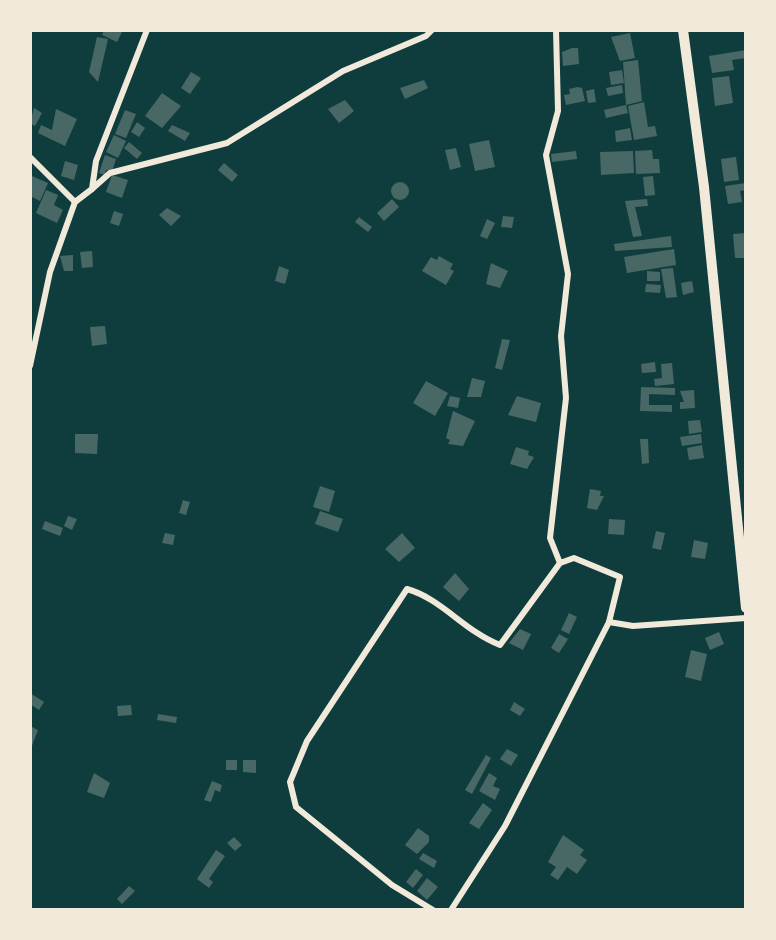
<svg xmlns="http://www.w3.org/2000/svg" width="776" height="940" font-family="'Space Grotesk',sans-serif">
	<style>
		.building { fill: #486865 }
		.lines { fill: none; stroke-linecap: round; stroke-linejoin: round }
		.minor { stroke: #f1e9da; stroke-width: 6 }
		.primary { stroke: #f1e9da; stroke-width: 10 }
	</style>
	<rect width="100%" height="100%" fill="#0f3d3e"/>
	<!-- building -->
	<g class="building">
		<path d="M104,30h19l-6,12 -15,-7z"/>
		<path d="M630,33l5,25 -15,3 -9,-24z"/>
		<path d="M97,37l11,2 -10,43 -9,-10z"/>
		<path d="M572,48h6l1,16 -16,2 -1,-14z"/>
		<path d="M746,50v8l-14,2 2,10 -22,3 -3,-17z"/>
		<path d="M638,60l4,41 -16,4 -3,-43z"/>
		<path d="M622,70l2,13 -13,2 -2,-13z"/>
		<path d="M191,72l10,6 -11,16 -9,-6z"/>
		<path d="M729,76l4,27 -18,3 -3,-28z"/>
		<path d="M424,80l4,8 -23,11 -5,-11z"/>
		<path d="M622,85l1,8 -15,3 -2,-8z"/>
		<path d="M578,87l4,1 3,13 -19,4 -2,-10 6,-1 -1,-5z"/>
		<path d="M594,89l2,13 -8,1 -2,-12z"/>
		<path d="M162,93l19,13 -19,22 -17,-12z"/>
		<path d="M345,100l9,11 -15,12 -11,-14z"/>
		<path d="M644,102l4,25 7,-1 2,10 -23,4 -6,-34z"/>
		<path d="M626,105l2,8 -22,5 -2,-8z"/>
		<path d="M34,108l8,5 -7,13 -5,-3z"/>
		<path d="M56,109l21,10 -12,27 -27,-13 3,-8 11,5z"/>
		<path d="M125,110l11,4 -10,24 -11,-4z"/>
		<path d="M137,122l8,6 -6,9 -8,-5z"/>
		<path d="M172,125l18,8 -5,8 -17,-10z"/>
		<path d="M630,128l2,12 -16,2 -1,-11z"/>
		<path d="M114,135l12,6 -8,17 -12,-6z"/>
		<path d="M489,140l6,27 -20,4 -6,-27z"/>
		<path d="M129,142l13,11 -5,6 -13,-11z"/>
		<path d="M456,148l5,19 -11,3 -5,-20z"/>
		<path d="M652,150l1,9h6l1,14 -24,1 -1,-23z"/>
		<path d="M576,151l1,8 -25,3 -1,-8z"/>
		<path d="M633,151l1,22 -33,2 -1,-23z"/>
		<path d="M105,155l11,4 -4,13 -6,-2 -1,5 -6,-2z"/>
		<path d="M736,157l3,23 -15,2 -3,-23z"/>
		<path d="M65,161l13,4 -4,15 -13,-4z"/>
		<path d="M224,163l14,12 -6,7 -14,-12z"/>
		<path d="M112,175l16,5 -6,18 -16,-6z"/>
		<path d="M32,176l16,7 -8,18 -10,-5z"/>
		<path d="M653,176l2,19 -10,1 -2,-19z"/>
		<circle cx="400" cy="191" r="9"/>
		<path d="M746,183v7l-6,1 2,11 -14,2 -3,-18z"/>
		<path d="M46,190l12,5 -4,10 9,5 -6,13 -21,-10z"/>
		<path d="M392,199l7,8 -15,14 -7,-8z"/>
		<path d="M647,199l1,7 -13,1 7,29 -9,1 -8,-36z"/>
		<path d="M167,208l14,8 -10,10 -12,-11z"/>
		<path d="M114,211l9,3 -4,12 -9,-3z"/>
		<path d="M503,216l11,1 -2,11 -11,-1z"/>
		<path d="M359,217l13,10 -4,5 -13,-10z"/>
		<path d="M487,219l8,4 -8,16 -7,-3z"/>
		<path d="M746,233v25h-11l-2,-24z"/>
		<path d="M671,236l1,11 -57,4 -1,-7z"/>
		<path d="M674,249l2,16 -49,8 -3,-16z"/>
		<path d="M92,251l1,16 -11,1 -2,-16z"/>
		<path d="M73,255v16h-9l-4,-15z"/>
		<path d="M439,256l14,8 -3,5 4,2 -8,14 -24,-14 9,-14 6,3z"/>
		<path d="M491,263l17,8 -8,17 -14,-4z"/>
		<path d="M279,266l10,4 -4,14 -10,-3z"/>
		<path d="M673,268l4,29 -11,1 -5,-29z"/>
		<path d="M647,271l13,1v9h-13z"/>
		<path d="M692,281l2,11 -11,3 -2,-12z"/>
		<path d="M646,284l15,1 -1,8 -15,-1z"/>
		<path d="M105,326l2,18 -15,2 -2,-19z"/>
		<path d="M502,339l8,1 -8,30 -7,-2z"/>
		<path d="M655,362l1,10 -14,1 -1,-9z"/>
		<path d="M672,363l2,21 -19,2 -1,-7 8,-1 -1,-14z"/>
		<path d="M472,378l13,3 -4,16h-14z"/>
		<path d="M426,381l22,12 -13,23 -22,-13z"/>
		<path d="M641,387l34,1v7l-26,-1v11h23v7l-32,-1z"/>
		<path d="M694,390l1,18 -15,1v-7h4l-4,-11z"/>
		<path d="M450,396l10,2 -2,10 -11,-2z"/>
		<path d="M517,396l24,7 -5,19 -28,-7z"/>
		<path d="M453,411l22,10 -12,25 -15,-2 2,-4 -4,-2z"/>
		<path d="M700,420l2,12 -13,2 -1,-13z"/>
		<path d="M75,434h23l-1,20 -22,-1z"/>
		<path d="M701,434l1,9 -20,3 -2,-9z"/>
		<path d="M640,439h8l1,24 -7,1z"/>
		<path d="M702,445l2,13 -15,2 -2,-12z"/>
		<path d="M516,447l13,4 -1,4 6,2 -7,12 -17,-5z"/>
		<path d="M320,486l15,5 -6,21 -16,-5z"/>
		<path d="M590,489l11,2 -1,5h4l-7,14 -10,-2z"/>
		<path d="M183,500l7,2 -4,13 -7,-2z"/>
		<path d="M320,511l23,8 -5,13 -23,-8z"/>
		<path d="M68,516l9,3 -5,11 -8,-4z"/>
		<path d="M609,519l16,1 -1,15 -16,-1z"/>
		<path d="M45,521l18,7 -3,8 -18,-7z"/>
		<path d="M656,531l9,2 -4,17 -9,-2z"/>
		<path d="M165,533l10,2 -2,10 -11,-2z"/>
		<path d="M402,533l13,15 -16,14 -14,-13z"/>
		<path d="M694,540l14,3 -3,16 -14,-2z"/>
		<path d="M455,573l14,16 -10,12 -16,-14z"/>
		<path d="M569,613l8,4 -8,17 -8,-4z"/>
		<path d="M520,629l11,5 -8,16 -14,-7z"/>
		<path d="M719,632l5,12 -14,6 -5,-12z"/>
		<path d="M559,634l9,5 -9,14 -8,-5z"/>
		<path d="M691,650l16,4 -6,27 -16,-4z"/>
		<path d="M30,693l14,9 -5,8 -9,-6z"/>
		<path d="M514,702l11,7 -5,7 -10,-6z"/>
		<path d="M131,705l1,10 -14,1 -1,-10z"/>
		<path d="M158,714l19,3 -1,6 -19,-3z"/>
		<path d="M30,726l8,4 -8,21z"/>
		<path d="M507,749l11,6 -7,11 -11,-7z"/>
		<path d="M486,755l5,3 -19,36 -7,-4z"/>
		<rect x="226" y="760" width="11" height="10"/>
		<path d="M243,760h13v13l-13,-1z"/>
		<path d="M94,773l16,10 -6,15 -17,-6z"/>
		<path d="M489,773l8,5 -4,8 7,3 -5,11 -16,-9z"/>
		<path d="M212,781l10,4 -2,7 -5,-2 -4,12 -7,-2z"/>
		<path d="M483,803l9,7 -13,19 -10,-6z"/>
		<path d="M418,828l11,8v6l-12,12 -12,-9z"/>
		<path d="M563,835l21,15 -4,5 7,5 -10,14 -10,-7 -9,13 -8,-5 6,-8 -8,-5z"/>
		<path d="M234,837l8,8 -7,6 -8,-8z"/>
		<path d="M216,850l9,6 -16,23 4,3 -4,6 -12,-9z"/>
		<path d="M423,853l14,8 -3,7 -15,-9z"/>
		<path d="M416,869l7,6 -10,13 -7,-6z"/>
		<path d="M427,878l11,9 -11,13 -10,-9z"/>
		<path d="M129,886l6,5 -13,13 -5,-5z"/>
	</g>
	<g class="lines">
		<!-- minor -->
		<g class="minor">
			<path d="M556,30l2,81 -12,44 22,119 -7,62 5,62 -16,140 10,25"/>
			<path d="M30,157l45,45"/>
			<path d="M92,189l18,-16 117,-30 116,-72 83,-35 6,-6"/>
			<path d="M30,366l20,-94 25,-70 17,-13 4,-28 51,-131"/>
			<path d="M433,910l-41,-25 -96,-78 -6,-25 17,-41 100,-152c35,10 57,42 93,56l60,-82 14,-5 46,19 -11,45"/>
			<path d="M451,910l54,-84 104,-204 24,4 113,-8"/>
		</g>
		<!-- primary -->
		<path class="primary" d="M683,30l21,157 42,421"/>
	</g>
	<!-- border -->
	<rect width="776" height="940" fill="none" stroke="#f1e9da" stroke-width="64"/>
</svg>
